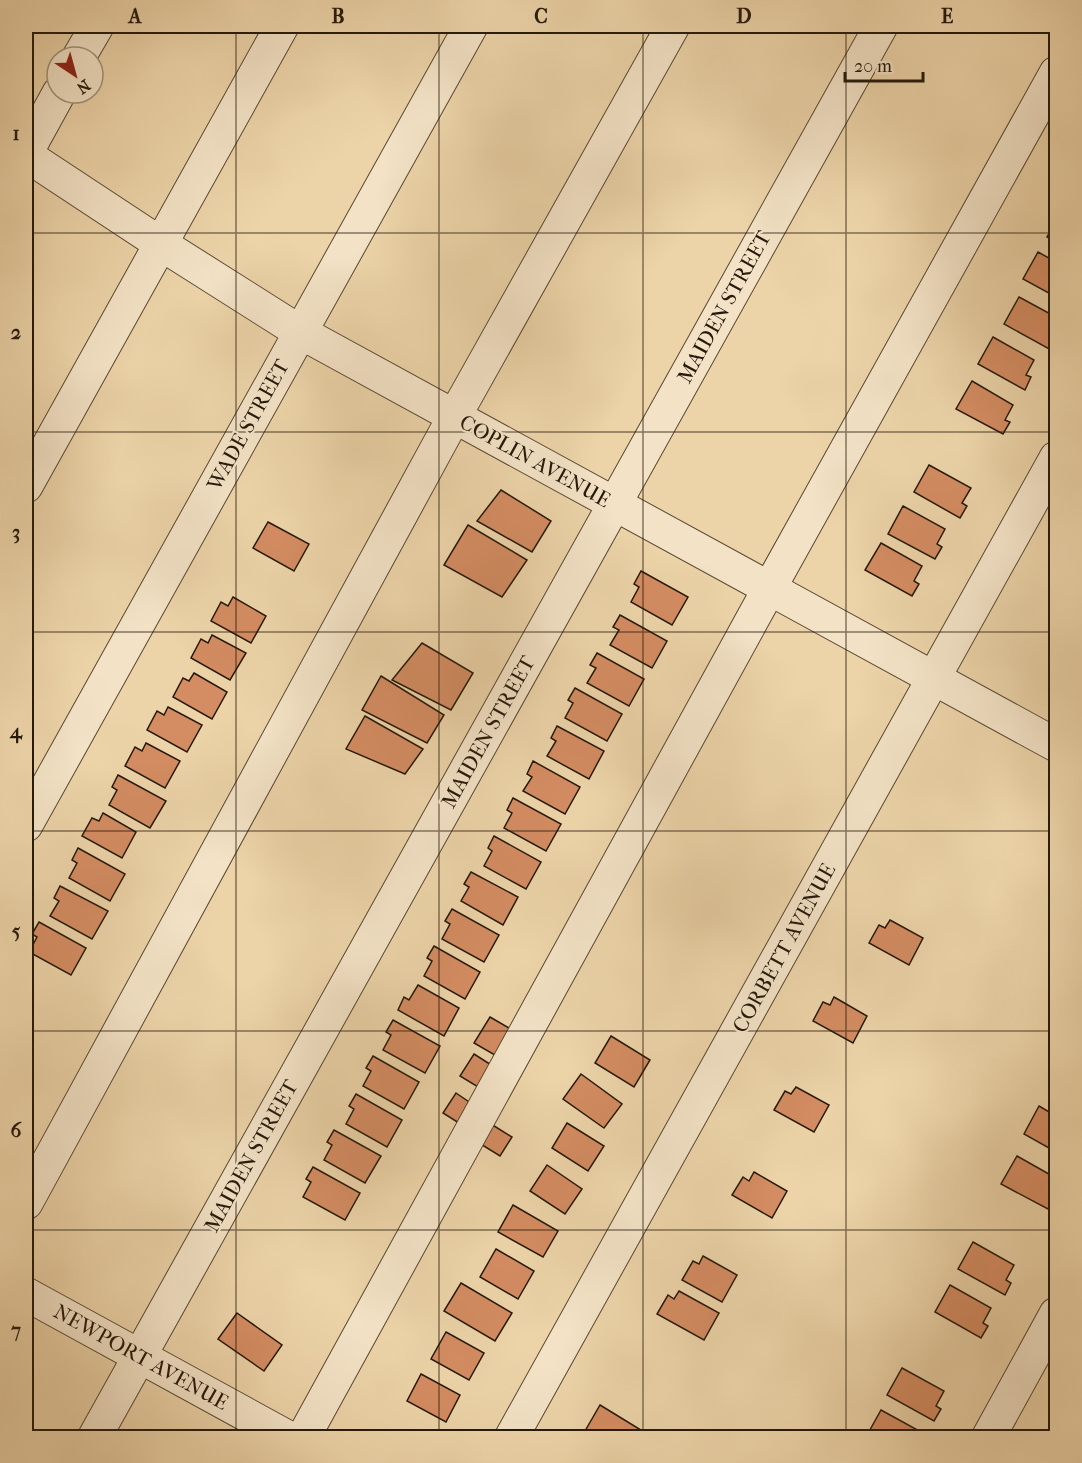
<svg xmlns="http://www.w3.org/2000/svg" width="1082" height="1463" font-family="'IM FELL French Canon',serif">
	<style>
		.building { fill: #d48c62; stroke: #25190b; stroke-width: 1.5 }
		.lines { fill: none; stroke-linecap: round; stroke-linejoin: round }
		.minor-casing { stroke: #574832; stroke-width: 35 }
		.minor { stroke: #f3e2c6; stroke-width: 33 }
		.grid { fill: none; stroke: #25190b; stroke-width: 1.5; stroke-opacity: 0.55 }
		.labels { text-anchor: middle; stroke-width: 4.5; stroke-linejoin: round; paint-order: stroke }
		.street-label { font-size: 21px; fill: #25190b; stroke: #f3e2c6 }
		.neatline { fill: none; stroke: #25190b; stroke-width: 2 }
		.grid-label { font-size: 20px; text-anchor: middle; font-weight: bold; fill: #25190b }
	</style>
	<rect width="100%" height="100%" fill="#ecd3a8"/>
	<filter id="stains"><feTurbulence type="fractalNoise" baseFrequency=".00333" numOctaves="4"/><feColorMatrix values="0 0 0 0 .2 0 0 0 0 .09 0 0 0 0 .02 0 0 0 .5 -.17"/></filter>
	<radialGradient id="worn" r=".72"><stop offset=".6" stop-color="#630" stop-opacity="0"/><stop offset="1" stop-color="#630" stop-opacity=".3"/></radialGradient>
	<!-- building -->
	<g class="building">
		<path d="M1056,221v21l-9,-5z"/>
		<path d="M1038,252l18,10v35l-33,-18z"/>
		<path d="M1019,297l37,20v10l-4,8 4,2v2l-5,11 -47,-26z"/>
		<path d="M993,337l41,23 -8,15 5,2 -6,13 -47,-26z"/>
		<path d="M972,381l41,24 -8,15 5,2 -7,12 -47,-25z"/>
		<path d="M929,465l42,23 -9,15 5,3 -7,12 -46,-26z"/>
		<path d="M501,490l50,31 -19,31 -55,-31z"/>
		<path d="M903,506l42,23 -8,15 5,3 -7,12 -47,-25z"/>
		<path d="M268,522l41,22 -15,27 -41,-23z"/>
		<path d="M468,525l59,35 -25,37 -58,-32z"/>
		<path d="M881,543l41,23 -8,15 5,3 -7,12 -47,-26z"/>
		<path d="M641,571l47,26 -16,28 -41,-23 8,-15 -5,-3z"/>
		<path d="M233,597l33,19 -15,27 -40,-22 10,-19 7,4z"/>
		<path d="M620,615l47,26 -15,27 -42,-23 9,-15 -6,-3z"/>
		<path d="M212,635l34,18 -16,27 -39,-22 10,-19 7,4z"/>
		<path d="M422,643l51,30 -22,37 -59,-30z"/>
		<path d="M597,653l47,26 -15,27 -42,-23 9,-15 -6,-3z"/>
		<path d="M194,673l33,19 -15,27 -39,-22 10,-19 6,3z"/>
		<path d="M381,676l63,39 -17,28 -65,-33z"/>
		<path d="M575,688l47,26 -15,27 -42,-23 8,-15 -5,-3z"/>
		<path d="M168,707l34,18 -15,27 -40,-22 10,-19 7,4z"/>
		<path d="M365,716l58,33 -18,25 -59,-25z"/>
		<path d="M557,726l47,25 -15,28 -42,-23 9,-15 -5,-3z"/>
		<path d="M146,743l34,18 -15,27 -40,-22 10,-19 7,4z"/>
		<path d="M533,761l47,26 -15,27 -42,-23 9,-14 -5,-3z"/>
		<path d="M118,775l48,26 -16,27 -41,-23 8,-15 -5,-3z"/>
		<path d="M513,798l48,26 -15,27 -42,-23 8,-15 -5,-3z"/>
		<path d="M103,813l33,19 -14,26 -40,-22 10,-18 7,3z"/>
		<path d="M494,836l47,26 -15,27 -42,-23 8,-15 -4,-3z"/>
		<path d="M78,848l47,26 -15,27 -41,-23 8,-15 -5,-3z"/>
		<path d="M471,872l47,25 -15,28 -42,-24 8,-14 -5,-3z"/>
		<path d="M60,886l48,25 -16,28 -42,-23 9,-15 -5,-3z"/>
		<path d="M452,909l47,26 -15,27 -42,-23 8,-15 -5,-3z"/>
		<path d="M890,920l33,18 -14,27 -40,-22 10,-18 6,3z"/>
		<path d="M39,922l47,26 -15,27 -42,-23 8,-15 -5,-3z"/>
		<path d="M434,946l46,26 -15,27 -41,-23 8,-15 -5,-3z"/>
		<path d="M418,985l41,23 -15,28 -46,-26 6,-13 5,3z"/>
		<path d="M834,997l33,19 -14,27 -40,-22 10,-19 7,3z"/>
		<path d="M490,1017l26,15 -16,26 -26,-15z"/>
		<path d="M393,1020l47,26 -15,27 -42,-23 8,-15 -5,-3z"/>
		<path d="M611,1036l39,24 -16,27 -39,-24z"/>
		<path d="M474,1054l22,14 -13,22 -23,-14z"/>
		<path d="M373,1056l46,26 -15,27 -41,-23 8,-15 -5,-3z"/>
		<path d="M581,1074l41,30 -18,24 -41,-29z"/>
		<path d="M796,1087l33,18 -15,27 -40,-22 11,-19 6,3z"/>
		<path d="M456,1093l19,13 -13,19 -19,-12z"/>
		<path d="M356,1094l46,26 -15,27 -41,-23 8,-15 -5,-3z"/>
		<path d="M1039,1106l17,10v36l-32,-18z"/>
		<path d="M567,1123l37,23 -16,25 -36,-23z"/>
		<path d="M491,1124l21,13 -12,19 -21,-13z"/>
		<path d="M334,1130l47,26 -16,27 -41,-23 8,-15 -5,-3z"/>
		<path d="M1017,1156l39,22v5l-6,11 5,3 -7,12 -47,-25z"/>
		<path d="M547,1165l35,24 -17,25 -35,-23z"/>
		<path d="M313,1167l47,26 -15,27 -42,-23 8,-15 -5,-3z"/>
		<path d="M754,1172l33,19 -15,27 -40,-23 11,-18 6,4z"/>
		<path d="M513,1205l45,26 -15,26 -45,-25z"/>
		<path d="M973,1242l41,23 -8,15 5,3 -6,12 -47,-26z"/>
		<path d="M496,1249l38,22 -16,28 -38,-22z"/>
		<path d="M703,1256l34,19 -15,27 -40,-22 11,-19 6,3z"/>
		<path d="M461,1283l51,30 -17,28 -51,-30z"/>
		<path d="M950,1285l41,23 -8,15 5,3 -7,12 -46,-26z"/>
		<path d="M679,1291l40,22 -15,27 -47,-26 11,-19 6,4z"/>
		<path d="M237,1313l45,32 -18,26 -46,-32z"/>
		<path d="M446,1332l38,21 -15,27 -38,-21z"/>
		<path d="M902,1368l42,23 -8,15 5,3 -7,12 -47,-26z"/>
		<path d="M421,1374l39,21 -14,27 -39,-21z"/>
		<path d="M600,1405l54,33h-58l-11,-7z"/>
		<path d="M881,1410l42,23 -3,5 -54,-1z"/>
	</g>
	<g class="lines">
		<defs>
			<g id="minor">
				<path d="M79,57l18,-31"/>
				<path d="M26,153l33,-60"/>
				<path d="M26,155l135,89 139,88 756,413"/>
				<path d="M26,486l256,-460"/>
				<path d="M26,825l445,-799"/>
				<path d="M26,1203l428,-786 219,-391"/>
				<path d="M26,1294l263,144"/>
				<path d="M94,1438l787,-1412"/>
				<path d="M303,1438l466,-849 287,-516"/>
				<path d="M511,1438l545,-980"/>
				<path d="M988,1438l68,-124"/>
			</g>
		</defs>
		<!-- minor casing -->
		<use href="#minor" class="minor-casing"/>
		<!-- minor -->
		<use href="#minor" class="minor"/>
	</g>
	<!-- grid -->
	<path class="grid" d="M236,26v1412M439,26v1412M643,26v1412M846,26v1412M26,233h1030M26,432h1030M26,632h1030M26,831h1030M26,1031h1030M26,1230h1030"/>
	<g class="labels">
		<!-- street labels -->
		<g class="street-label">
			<text transform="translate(724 307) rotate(-61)" y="7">MAIDEN STREET</text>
			<text transform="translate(248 425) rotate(-61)" y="7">WADE STREET</text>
			<text transform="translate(535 461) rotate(29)" y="7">COPLIN AVENUE</text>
			<text transform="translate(488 732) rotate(-61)" y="7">MAIDEN STREET</text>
			<text transform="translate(784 948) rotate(-61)" y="7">CORBETT AVENUE</text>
			<text transform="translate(251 1156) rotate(-61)" y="7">MAIDEN STREET</text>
			<text transform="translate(141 1357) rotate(29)" y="7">NEWPORT AVENUE</text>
		</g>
	</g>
	<!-- margin -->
	<rect width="1082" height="1463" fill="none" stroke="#ecd3a8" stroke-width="66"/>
	<!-- north arrow -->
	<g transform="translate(75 75) rotate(144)"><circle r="28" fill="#f3e2c6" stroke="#a1927b" stroke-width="1.5"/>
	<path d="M0-4.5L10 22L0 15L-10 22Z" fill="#8f2418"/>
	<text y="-9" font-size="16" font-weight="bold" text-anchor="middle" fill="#25190b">N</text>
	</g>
	<!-- scale -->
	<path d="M845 72v9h78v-9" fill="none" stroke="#25190b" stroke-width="3"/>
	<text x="854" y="72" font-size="18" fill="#25190b" stroke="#f3e2c6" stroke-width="4.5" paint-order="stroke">20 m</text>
	<rect x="33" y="33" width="1016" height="1397" class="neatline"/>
	<g class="grid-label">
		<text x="135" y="23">A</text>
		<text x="338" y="23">B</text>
		<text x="541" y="23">C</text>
		<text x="744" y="23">D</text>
		<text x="947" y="23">E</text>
		<text x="16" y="140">1</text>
		<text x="16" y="339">2</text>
		<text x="16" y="539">3</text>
		<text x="16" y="738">4</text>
		<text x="16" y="938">5</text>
		<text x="16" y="1137">6</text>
		<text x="16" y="1337">7</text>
	</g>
	<rect width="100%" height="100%" filter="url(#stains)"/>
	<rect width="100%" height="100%" fill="url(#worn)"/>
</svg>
